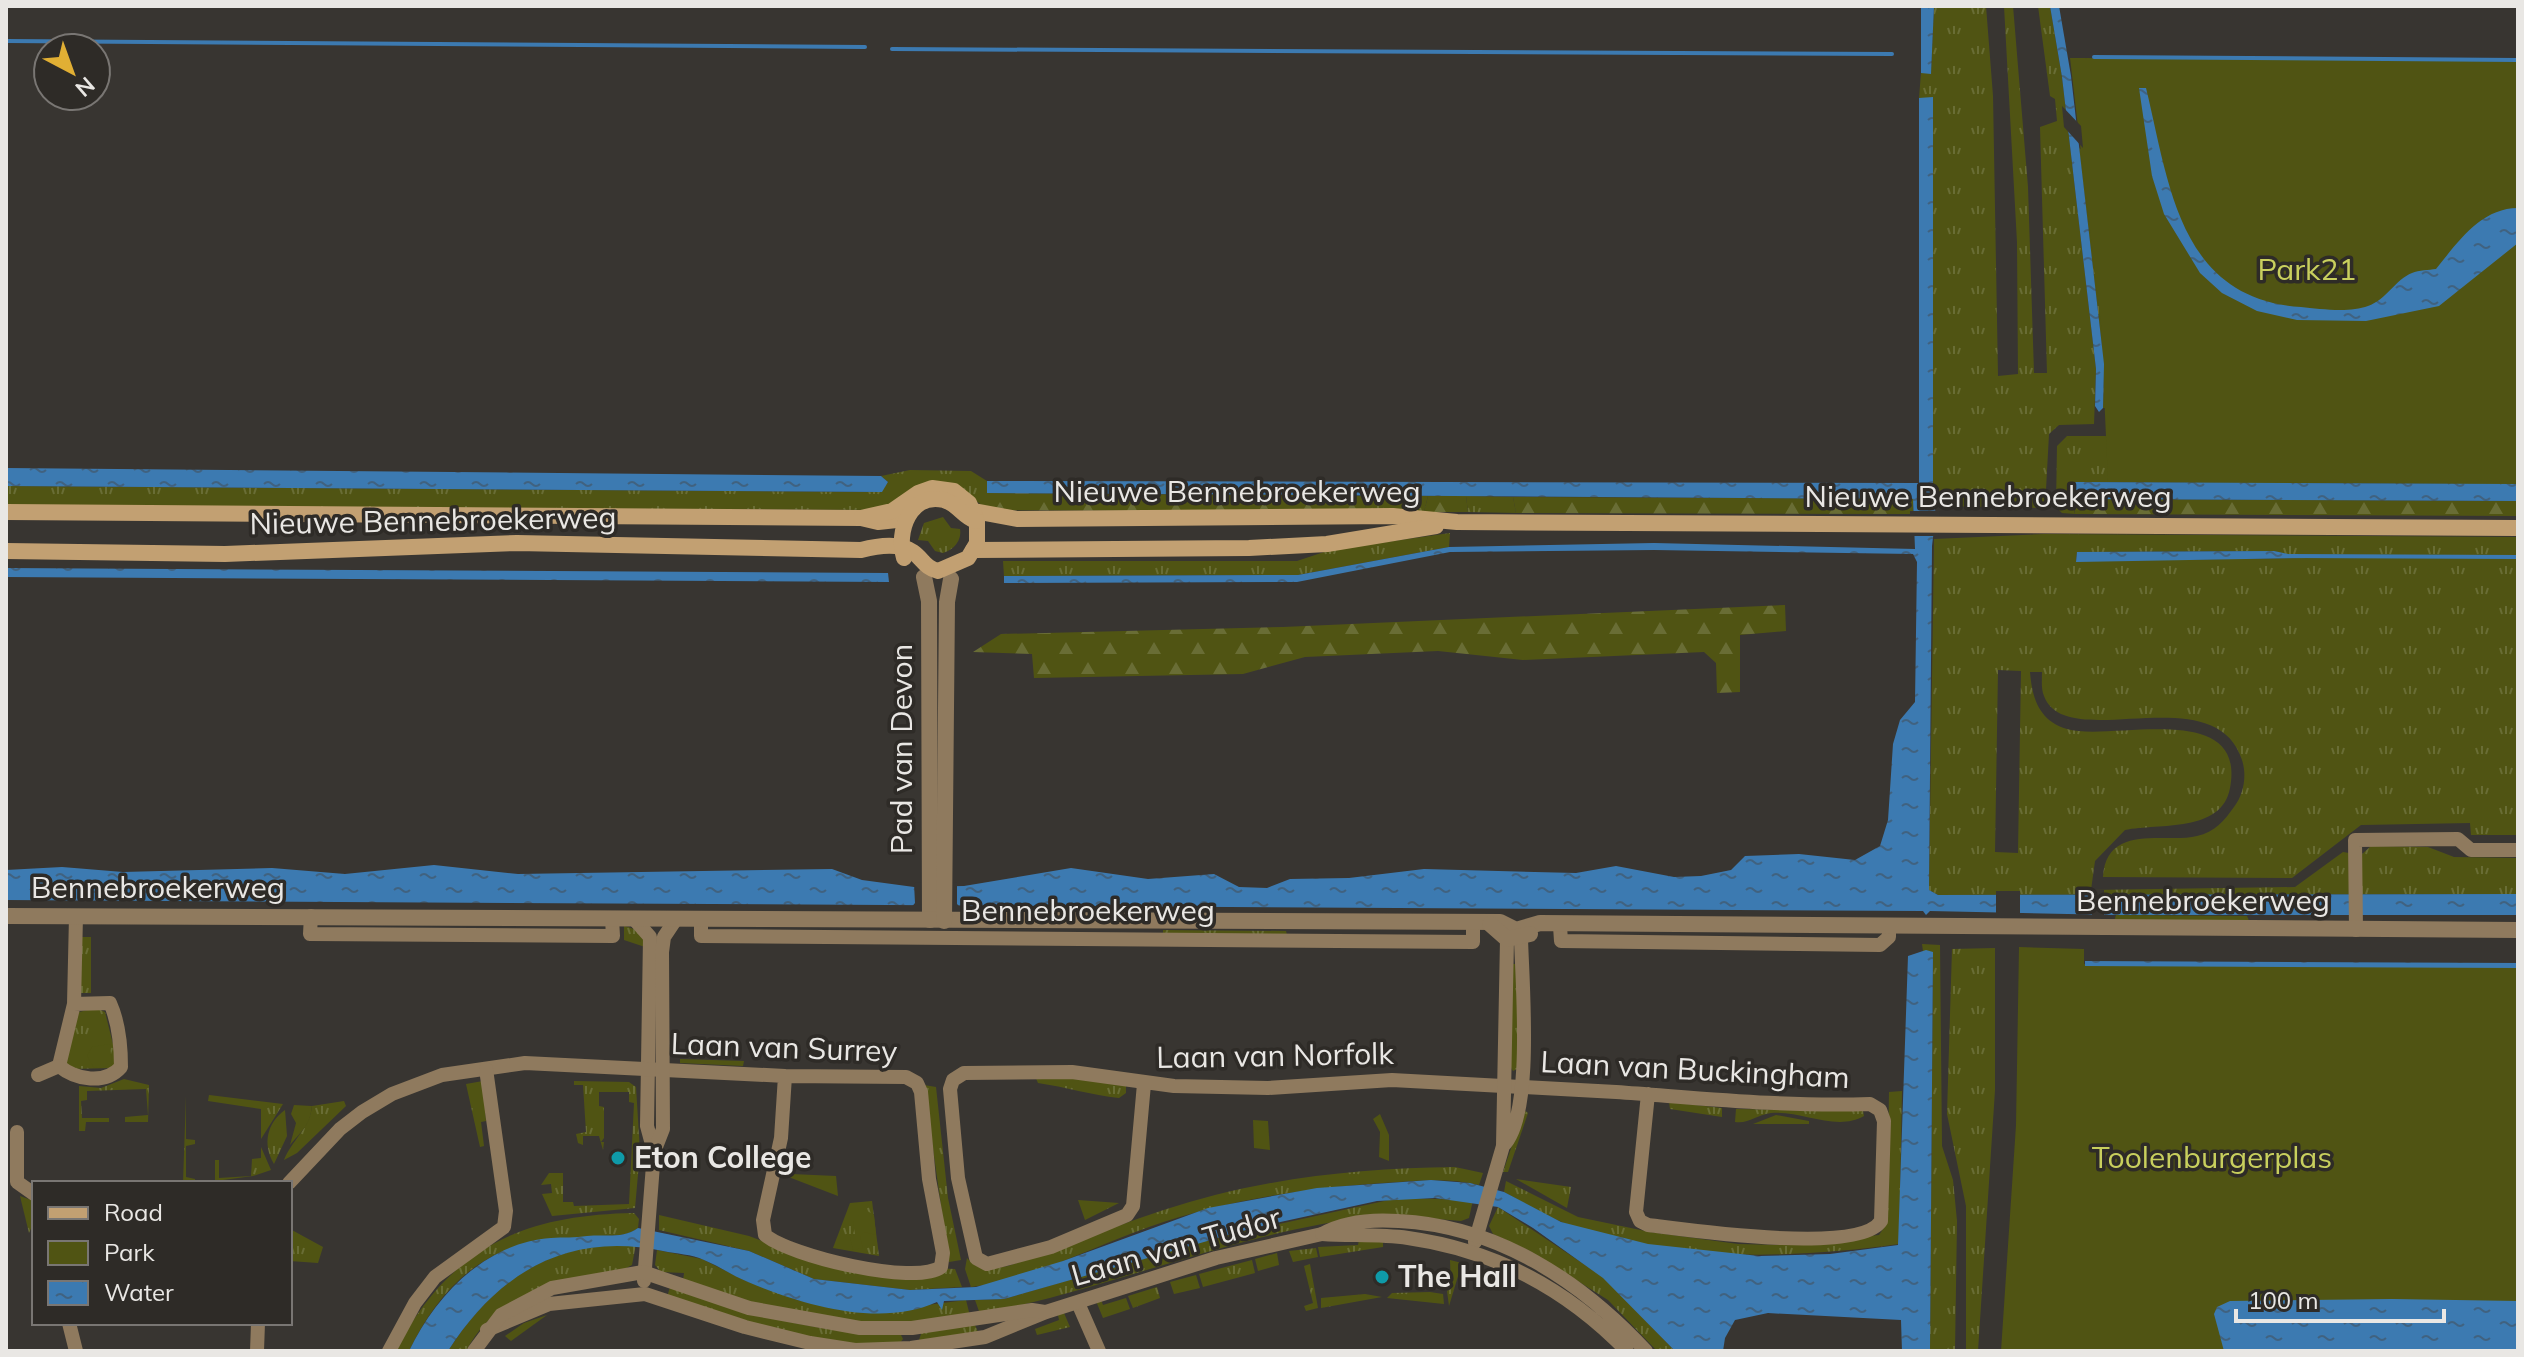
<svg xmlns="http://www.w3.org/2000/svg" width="2524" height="1357" font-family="Mulish,sans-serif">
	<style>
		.grass { fill: url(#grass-tufts); fill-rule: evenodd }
		.forest { fill: url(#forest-firs) }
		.green { fill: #505413 }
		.water { fill: url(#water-ripples) }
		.pier { fill: #383531 }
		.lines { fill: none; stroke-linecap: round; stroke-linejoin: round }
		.stream { stroke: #3c7ab1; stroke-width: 4 }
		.minor { stroke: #8f7a5e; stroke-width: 14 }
		.tertiary { stroke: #8f7a5e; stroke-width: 16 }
		.secondary { stroke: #c2a072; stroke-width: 16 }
		.culture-dot { fill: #0f9aa8; stroke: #2e2b27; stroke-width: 3 }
		.labels { text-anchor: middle; stroke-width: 7; stroke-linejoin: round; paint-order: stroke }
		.park-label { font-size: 30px; fill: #c8cf5d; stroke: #2e2b27 }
		.street-label { font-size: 30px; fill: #e9e7e4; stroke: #2e2b27 }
		.poi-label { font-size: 30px; font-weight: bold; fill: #e9e7e4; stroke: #2e2b27; text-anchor: start }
	</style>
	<defs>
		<pattern id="grass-tufts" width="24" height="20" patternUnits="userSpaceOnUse" patternTransform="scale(2)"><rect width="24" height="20" fill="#505413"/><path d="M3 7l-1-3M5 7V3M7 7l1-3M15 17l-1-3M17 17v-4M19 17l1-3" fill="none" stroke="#696d35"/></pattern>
		<pattern id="forest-firs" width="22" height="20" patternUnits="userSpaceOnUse" patternTransform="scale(2)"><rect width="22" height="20" fill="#505413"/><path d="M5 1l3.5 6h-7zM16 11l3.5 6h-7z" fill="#696d35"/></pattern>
		<pattern id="water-ripples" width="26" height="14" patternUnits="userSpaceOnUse" patternTransform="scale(2)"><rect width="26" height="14" fill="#3c7ab1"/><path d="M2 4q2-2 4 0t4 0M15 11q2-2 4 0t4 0" fill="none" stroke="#406280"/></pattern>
	</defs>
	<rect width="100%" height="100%" fill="#383531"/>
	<!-- grass -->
	<g class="grass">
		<path d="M1934,6h52l7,90 5,280 20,-2 -1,-132 -13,-236h9l15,181 6,186h13l-7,-246 17,-6 -2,-22 -5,-3 -12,-90h12l12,71 34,292 -2,55 -35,1 -10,9 -4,74 -112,-2v-408h-14l2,-25h10z"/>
		<path d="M2079,148l439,272v64l-442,-2 -5,16 4,16 -13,-1 -6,-6 1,-61 10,-10h50l-1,-28h-13l1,-44z"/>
		<path d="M910,470l61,1 16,10v29c-48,-42 -56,-32 -106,0l-875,-3v-21l875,6 7,-10 -7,-6z"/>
		<path d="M1363,496h65l-4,16h-57z"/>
		<path d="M1466,496l47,1 3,16 -48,-1z"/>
		<path d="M943,517l8,11 9,1c2,11 -6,21 -17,24l-8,-2 -7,-10 -10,-1 6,-17z"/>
		<path d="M1450,533l-1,14 -151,28 -294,1 -1,-15h294l33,-11z"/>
		<path d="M2044,534l474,3v298h-47l-1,-12 -109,2 -69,53 -189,-1c3,-55 65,-33 94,-41 18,-4 27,-15 37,-29 10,-13 13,-32 8,-47 -27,-85 -176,-5 -198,-64 -3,-7 -2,-16 -2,-24h-12c2,26 9,49 37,57 43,13 180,-31 163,59 -8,45 -71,35 -105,42l-30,31 -4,29 204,-3 48,-35 18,3 10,-9 57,1 26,10 64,1v36l-580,1 -9,-5 5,-351zM2274,551l29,7 -227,3 1,-9zM1998,670l23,1 -3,182 -23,-1z"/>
		<path d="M624,926c12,2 20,9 21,21l-21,-7z"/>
		<path d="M1163,930l123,1 1,4h-124z"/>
		<path d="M80,937h11v56h-10z"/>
		<path d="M1922,944l18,1 2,201 11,34 4,41 -2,130h-25l3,-398 -10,-2z"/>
		<path d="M1995,948v142l-17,261h-12v-145l-19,-92 5,-165z"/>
		<path d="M1513,964h5l1,104 -6,3 -3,-5z"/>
		<path d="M96,1008l9,4 9,36v20l-44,1 -5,-9 10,-47z"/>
		<path d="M680,1059l64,2 -1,5 -63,-3z"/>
		<path d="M1035,1076l91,7v10l-7,5c-27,-3 -54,-11 -81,-15z"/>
		<path d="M124,1079l25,6 -1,37h-23v-5l23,-2 -2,-26 -59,2v9l-6,1 1,17h27v4h-23l-1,9h-6v-45l22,2z"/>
		<path d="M483,1081l3,40 -5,1 3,24 -4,1 -14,-63z"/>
		<path d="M574,1081l55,1 7,5 4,65 -5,56 -83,8 -10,-22 10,-1 -1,-9 -10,1 8,-12h14v29h10l1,4 55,-2 5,-101 -5,-1v-10h-30v14l5,1v31l-3,4h3l-1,8 -4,-14h-16v9l-5,-2 -2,-9 10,-2 -3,-47h-9z"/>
		<path d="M924,1085l12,2 12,111 13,62 -12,2z"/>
		<path d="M1902,1091l-3,153c-107,15 -233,19 -335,-21 -21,-8 -41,-21 -60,-31l2,-11 72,36 72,15 88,12 40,1 101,-10 8,-12 2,-131z"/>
		<path d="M209,1095l74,9 -22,35v-30l-53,-8z"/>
		<path d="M186,1096v43l9,1v4l-9,2v31l9,2v4h-12z"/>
		<path d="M344,1101l2,5 -49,47 -13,7c8,-20 26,-32 28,-54z"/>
		<path d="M1669,1102l53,6v9l-52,-8z"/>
		<path d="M1736,1109l127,2 1,5c-28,16 -63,-6 -93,-3 -15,2 -22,11 -36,9z"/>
		<path d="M285,1110l2,26 -13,28c-12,-20 -7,-41 11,-54z"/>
		<path d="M1524,1110l4,3 -20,59h-5z"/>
		<path d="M261,1147l10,23 -18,6 -45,6 7,-2v-20h4v18l32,-2 1,-17 9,-1z"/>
		<path d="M789,1163h3l-1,11 45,2 2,20 -52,-20z"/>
		<path d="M1455,1167l28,6 -4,12c-32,-8 -65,-4 -97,-2 -81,6 -157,17 -233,44 -58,20 -117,53 -178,60l-6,-18 2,-11c12,14 23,11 41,8 68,-23 136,-53 207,-71 80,-20 158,-27 240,-28z"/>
		<path d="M1516,1179l55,8 -4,21z"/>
		<path d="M20,1196l14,5v21l-5,11z"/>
		<path d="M1398,1198l75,2 -4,18 -8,3c-29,-2 -62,-7 -91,-4 -134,15 -259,72 -390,97l-5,-14 29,-1 206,-60z"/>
		<path d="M1078,1200l41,3 -34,17z"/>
		<path d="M872,1201l7,55 -46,-8 17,-45z"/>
		<path d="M1498,1207l105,70 72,74h-18l-49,-51 -78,-49 -37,-17 -4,-8z"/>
		<path d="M634,1213l5,6 -1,9c-15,11 -32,6 -52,9 -23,2 -52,4 -74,11 -49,16 -82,59 -103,103h-14c55,-103 126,-136 239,-138z"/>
		<path d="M659,1215l90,21 70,27 136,6 7,18 -52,3 -96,-11 -65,-28 -90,-21z"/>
		<path d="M290,1229l33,18 -5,16 -28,-2z"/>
		<path d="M1359,1240l24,1v6l-63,10 -2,-10 40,-2z"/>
		<path d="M636,1244l-4,21 -11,6c-62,12 -123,19 -155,80h-18c46,-71 101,-109 188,-107z"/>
		<path d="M1316,1248l2,9 -25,5 -4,-11z"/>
		<path d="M657,1250l45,9 44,22 51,19 68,13 101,-13 4,16c-106,17 -187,0 -287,-35l1,-8 -23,-1 -6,-7z"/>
		<path d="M1277,1253l2,12 -21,6 -3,-12z"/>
		<path d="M1252,1260l3,13 -52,14 -4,-13z"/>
		<path d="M1450,1260l12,3 -13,43 -2,-15 4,-2z"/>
		<path d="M1310,1264l8,44 -12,3 -2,-5 9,-3 -9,-37z"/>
		<path d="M1196,1275l4,13 -26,6 -4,-12z"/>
		<path d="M670,1287c85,29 140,45 231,48l2,4 -4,5 -64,-1 -49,-8 -119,-38z"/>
		<path d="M1157,1287l3,11 -27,10 -5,-12z"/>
		<path d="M1430,1292l13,2 1,10 -57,-6 5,-5z"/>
		<path d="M1365,1294l17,3 -61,11v-10z"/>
		<path d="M1126,1298l4,11 -27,9 -7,-17 5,-1 2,5z"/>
		<path d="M1064,1313l6,14 -33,8 -2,-6 24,-9 -1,-5z"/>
		<path d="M547,1315l-36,26 -6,-5 19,-13z"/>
		<path d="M975,1325l3,7 -56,11 -3,-3 3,-9z"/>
	</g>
	<!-- forest -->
	<g class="forest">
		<path d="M987,493l376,3 4,16 -380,-2z"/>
		<path d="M1428,496h38l2,16h-44z"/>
		<path d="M1513,497l401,2 -1,15 -397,-1z"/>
		<path d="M2073,499l445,2v15l-443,-2z"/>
		<path d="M1785,605l1,26 -46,4v57l-23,1 -1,-30 -12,-11 -181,8 -85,-9 -133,6 -62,17 -209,4 -2,-24 -59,-2 28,-18 282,-7z"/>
		<path d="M2116,915l131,1 3,7 -136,-1z"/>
	</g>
	<!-- green -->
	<g class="green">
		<path d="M2070,58l448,1v425l-410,-2 -7,-157z"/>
		<path d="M2019,947l65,2v15l434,3v384h-517l15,-226z"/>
		<path d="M110,1044l2,22 -18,2 -7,-12 5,-9z"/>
		<path d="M294,1105l18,1c-2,19 -10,25 -22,39l6,-22 -5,-9z"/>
		<path d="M1380,1114l9,21v26l-10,-4 1,-25 -7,-13z"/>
		<path d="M1776,1115l33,6v3h-56z"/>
		<path d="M1253,1120l15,1 2,29 -16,-2z"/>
		<path d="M864,1209l10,6 2,20 -12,-3 -4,4 3,12 -10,2 -3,-13 5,-3 -2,-12z"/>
	</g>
	<!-- water -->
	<g class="water">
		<path d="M1921,6h13l-3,68 -10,-1z"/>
		<path d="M2050,6h9l12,70 33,288 -1,44 -4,4 -4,-6 1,-37 -34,-292z"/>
		<path d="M2139,88h7c23,94 32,211 155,219 19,2 49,6 67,-1 18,-6 28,-27 44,-33 7,-3 17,-3 24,-4 22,-27 45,-61 82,-61v35l-79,63 -73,15 -69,-1 -40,-9 -35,-18 -22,-20 -36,-59 -12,-38z"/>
		<path d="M1933,97v409l3,6 -4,34 -3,344 9,5 580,-1v21h-402l-186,-4 -4,4 -3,-4 -1917,-11v-30l56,-3 61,5 149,-4 73,6 89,-9 84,9 314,-5 30,11 52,7 50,-1 107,-18 77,11 66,-5 25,13 28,1 23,-9 59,-1 75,-9 152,4 40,-7 58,11 27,-1 30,-6 14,-14 54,-2 56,6 25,-14 8,-26 5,-76 7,-24 15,-18 2,-140 -4,-8 -259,-4 -204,2 -153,30 -293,1v-7l294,-1 151,-28 205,-4 261,6 -2,-50 -926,-6v-12l932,2v-385z"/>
		<path d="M6,468l875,8 7,6 -6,10 -876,-6z"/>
		<path d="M2076,482l442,2v17l-447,-2 -1,-12z"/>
		<path d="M2274,551l33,7 -231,4 1,-10z"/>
		<path d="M6,568l882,5 1,9 -883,-5z"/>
		<path d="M1926,950l7,2 -3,399h-28l-1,-31 -133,-7 -33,7 -10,18 -2,13h-48l-72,-73 -70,-50 -35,-21 -63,-9 -58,3 -124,27 -249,71 -60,2 -2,9 -5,-8c-57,26 -134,3 -189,-20 -15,-6 -29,-16 -44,-22 -12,-6 -28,-6 -41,-9 -95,-20 -164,21 -215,100h-39c27,-56 76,-108 142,-113 12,-1 24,0 36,-2 20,-2 36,3 51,-8l111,23 65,28 96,11 66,-3 87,-26 145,-53 109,-20 114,-8 39,3 34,9 57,30 87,22 111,12 71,-2 68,-9 10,-289z"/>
		<path d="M2085,961l433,2v5l-433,-2z"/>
		<path d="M2392,1299l126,2v50h-294l-10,-37 3,-7 13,-6z"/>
	</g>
	<!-- pier -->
	<g class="pier">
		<path d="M2062,106l19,20 2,22 -19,-21z"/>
		<path d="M1910,511h30l-2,25h-28z"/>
		<path d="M957,882v22l5,5h-52l5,-6 -1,-20z"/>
		<rect x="2092" y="890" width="12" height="29"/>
		<rect x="1996" y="891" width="24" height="26"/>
	</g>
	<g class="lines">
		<!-- stream -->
		<g class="stream">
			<path d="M6,41l859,6"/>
			<path d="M892,49l1000,5"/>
			<path d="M2094,57l424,3"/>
			<path d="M2290,556l228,1"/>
		</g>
		<!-- minor -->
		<g class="minor">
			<path d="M311,916l-1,18 303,2 -1,-17"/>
			<path d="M701,919v17l772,6v-18"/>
			<path d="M635,920l15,17 -3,189 7,26"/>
			<path d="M1560,926l1,15 319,4 9,-8v-10"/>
			<path d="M2356,930l-1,-90 103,-1 13,11h47"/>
			<path d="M74,1004l36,-1c9,20 11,42 11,64 -16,18 -45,13 -62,-1l15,-62 2,-88"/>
			<path d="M38,1075l21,-9"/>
			<path d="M1144,1084l-11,122 -6,9 -76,32 -64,17 -11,-6 -18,-80 -8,-89 3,-9 11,-7 108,-1 102,14 94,2 124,-8 224,12c85,6 169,15 254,12l10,6 4,11 -3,100c-22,34 -193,9 -233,4l-8,-4 -4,-9 12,-118"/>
			<path d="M17,1132v50l17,12"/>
			<path d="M289,1183l51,-54 22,-17 30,-18 50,-19 83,-12 260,13 121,1 11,6 4,9 8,87 14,74 -2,14c-26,19 -151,-11 -176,-32l-2,-15 18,-82 4,-62"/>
			<path d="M1475,1242l28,-96 4,-207 9,-9 5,8c1,44 13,179 -18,208"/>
			<path d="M644,1281l10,-129 9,-23 -1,-177 2,-15 12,-18"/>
			<path d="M1078,1303l21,48"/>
			<path d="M69,1323l7,28"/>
			<path d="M487,1330l62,-26 96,-10 100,33 65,16 45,7 56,-2 74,-11 61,-25 170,-54 106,-24"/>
			<path d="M257,1351l1,-28"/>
			<path d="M389,1351l26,-48 20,-26 69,-50 2,-16 -20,-142"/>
			<path d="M474,1351l27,-36 51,-27 91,-16 106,36 111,20h52l120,-18 13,2"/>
			<path d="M1627,1351c-60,-62 -133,-101 -219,-113 -29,-4 -57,-2 -86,-4 23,-13 50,-15 77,-13 98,5 181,59 247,130"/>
		</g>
		<!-- tertiary -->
		<g class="tertiary">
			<path d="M924,577l5,24 1,319"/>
			<path d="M6,916l1494,6 16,8 24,-7 978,7"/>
			<path d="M944,921l3,-319 4,-23"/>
			<path d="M1490,924l17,15 23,-5"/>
		</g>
		<!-- secondary -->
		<g class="secondary">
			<path d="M974,511l43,8 376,-3 64,6 1061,6"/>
			<path d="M6,512l855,6 17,4 28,-3"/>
			<path d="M973,550l276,-2 78,-4 109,-18"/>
			<path d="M6,551l219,3 292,-11 344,7c15,-4 38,-8 52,2 10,7 12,16 25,19l30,-13 9,-15v-22l-8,-18 -15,-12 -22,-3 -14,5 -26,18 -31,7"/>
			<path d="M904,558c-8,-26 6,-66 40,-58 14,4 19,17 32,21"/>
		</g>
	</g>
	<!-- markers -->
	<g class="culture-dot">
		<circle cx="618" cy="1158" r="8"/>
		<circle cx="1382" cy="1277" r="8"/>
	</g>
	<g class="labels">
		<!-- park labels -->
		<g class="park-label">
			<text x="2307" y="280">Park21</text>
			<text x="2212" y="1168">Toolenburgerplas</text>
		</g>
		<!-- street labels -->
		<g class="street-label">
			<text x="1237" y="502">Nieuwe Bennebroekerweg</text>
			<text x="1988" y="507">Nieuwe Bennebroekerweg</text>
			<text transform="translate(433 521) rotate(-1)" y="10">Nieuwe Bennebroekerweg</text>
			<text transform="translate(902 749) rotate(-90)" y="10">Pad van Devon</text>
			<text x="158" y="898">Bennebroekerweg</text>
			<text x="2203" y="911">Bennebroekerweg</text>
			<text x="1088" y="921">Bennebroekerweg</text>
			<text transform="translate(784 1048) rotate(2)" y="10">Laan van Surrey</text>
			<text transform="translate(1275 1056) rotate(-1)" y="10">Laan van Norfolk</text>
			<text transform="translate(1695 1070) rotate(3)" y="10">Laan van Buckingham</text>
			<text transform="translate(1176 1247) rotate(-16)" y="10">Laan van Tudor</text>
		</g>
		<!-- poi labels -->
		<g class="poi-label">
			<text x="634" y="1168">Eton College</text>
			<text x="1398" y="1287">The Hall</text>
		</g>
	</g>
	<!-- border -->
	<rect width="2524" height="1357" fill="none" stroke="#e9e7e4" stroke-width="16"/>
	<!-- legend -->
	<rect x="32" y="1181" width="260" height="144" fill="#2e2b27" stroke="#797673" stroke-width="2"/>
	<rect x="48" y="1207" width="40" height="12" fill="#c2a072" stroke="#797673" stroke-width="2"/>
	<text x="104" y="1221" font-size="24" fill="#e9e7e4">Road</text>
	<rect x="48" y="1241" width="40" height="24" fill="#505413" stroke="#797673" stroke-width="2"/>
	<text x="104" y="1261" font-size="24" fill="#e9e7e4">Park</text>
	<rect x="48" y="1281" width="40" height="24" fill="url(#water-ripples)" stroke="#797673" stroke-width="2"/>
	<text x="104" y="1301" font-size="24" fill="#e9e7e4">Water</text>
	<!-- north arrow -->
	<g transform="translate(72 72) rotate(139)"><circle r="38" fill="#2e2b27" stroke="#797673" stroke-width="2"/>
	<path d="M0-6L14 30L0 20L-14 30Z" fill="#e1af34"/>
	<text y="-12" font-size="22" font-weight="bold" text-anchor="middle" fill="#e9e7e4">N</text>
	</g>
	<!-- scale -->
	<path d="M2236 1309v12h208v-12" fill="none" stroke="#e9e7e4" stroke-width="4"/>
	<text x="2248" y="1309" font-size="24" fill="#e9e7e4" stroke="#2e2b27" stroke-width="6" paint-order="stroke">100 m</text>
</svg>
